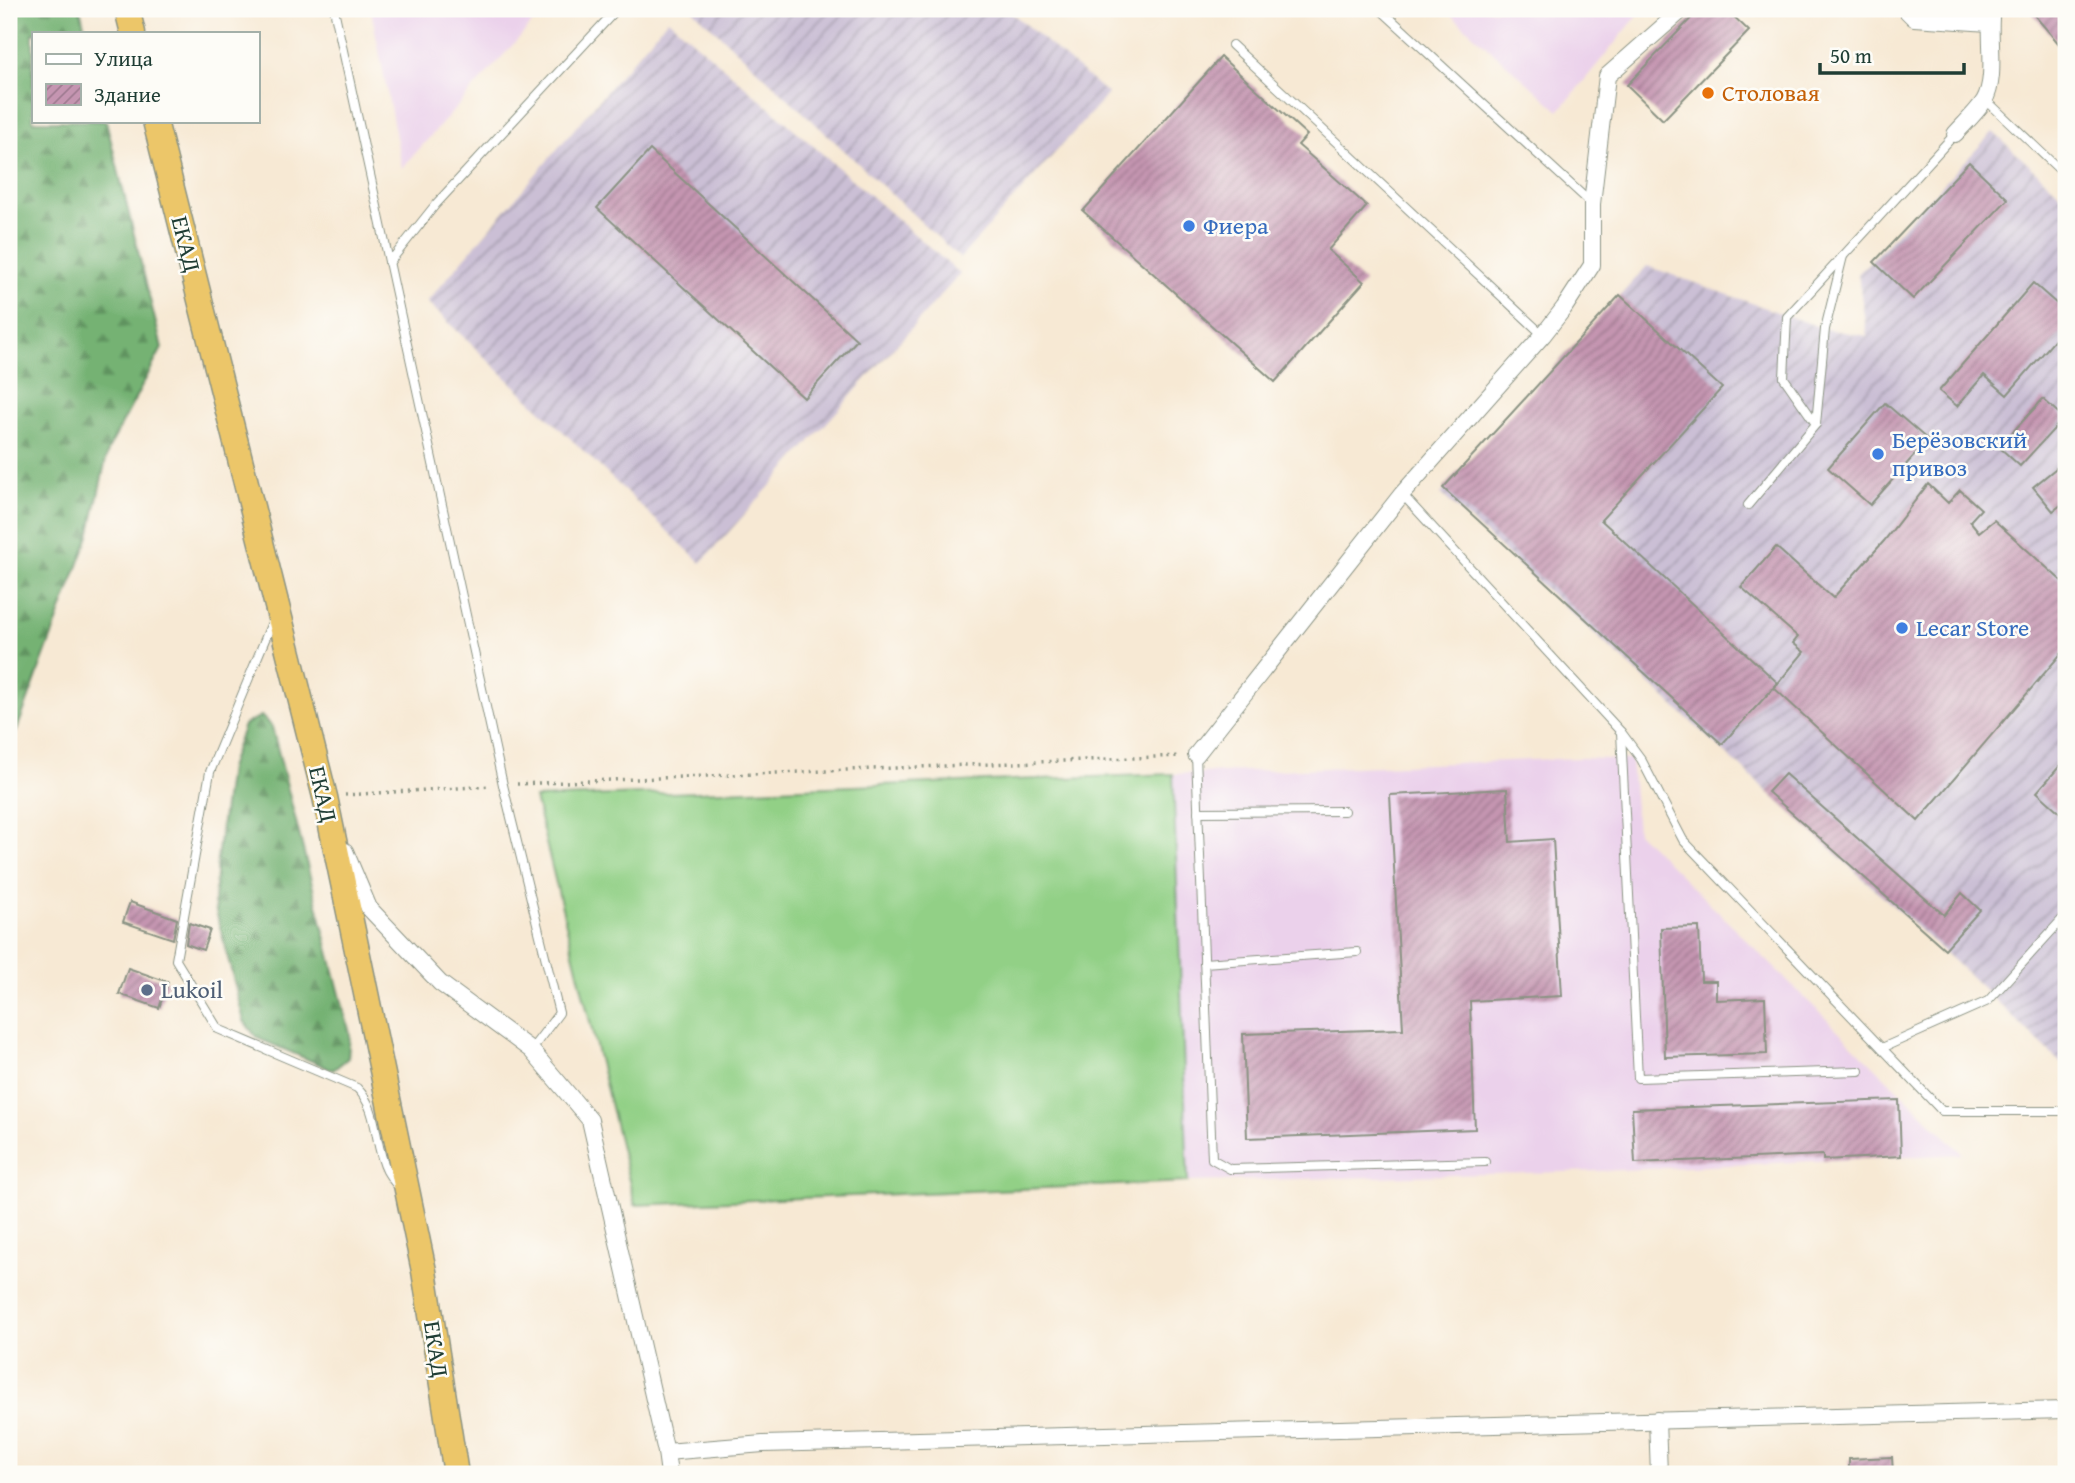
<svg xmlns="http://www.w3.org/2000/svg" width="2075" height="1483" font-family="'Gentium Book Plus',serif">
	<style>
		.built { fill: #ebd1eb }
		.industrial { fill: url(#industrial-furrows) }
		.grass { fill: #92d086; stroke: #58865d; stroke-width: 2 }
		.forest { fill: url(#forest-firs); stroke: #4a7854; stroke-width: 2 }
		.building { fill: url(#building-hatch) }
		.lines { fill: none; stroke-linecap: round; stroke-linejoin: round }
		.service-casing { stroke: #8b9384; stroke-width: 10 }
		.minor-casing { stroke: #8b9384; stroke-width: 18 }
		.trunk-casing { stroke: #8b9384; stroke-width: 27 }
		.path { stroke: #8b9384; stroke-width: 3.5; stroke-dasharray: 2 5; stroke-linecap: butt }
		.service { stroke: #fff; stroke-width: 8 }
		.minor { stroke: #fff; stroke-width: 16 }
		.trunk { stroke: #ecc669; stroke-width: 24 }
		.food-dot { fill: #e8710a; stroke: #fdfcf7; stroke-width: 2.5 }
		.shop-dot { fill: #3f7fe0; stroke: #fdfcf7; stroke-width: 2.5 }
		.service-dot { fill: #5c6f8a; stroke: #fdfcf7; stroke-width: 2.5 }
		.labels { text-anchor: middle; stroke-width: 5; stroke-linejoin: round; paint-order: stroke }
		.food-label { font-size: 24px; fill: #c56008; stroke: #fdfcf7; text-anchor: start }
		.shop-label { font-size: 24px; fill: #366cbe; stroke: #fdfcf7; text-anchor: start }
		.street-label { font-size: 24px; fill: #1f3d34; stroke: #fdfcf7 }
		.service-label { font-size: 24px; fill: #4e5e75; stroke: #fdfcf7; text-anchor: start }
	</style>
	<defs>
		<pattern id="industrial-furrows" width="10" height="10" patternUnits="userSpaceOnUse" patternTransform="scale(1.75)"><rect width="10" height="10" fill="#cbbfd5"/><path d="M-1 1l2-2M0 10L10 0M9 11l2-2" fill="none" stroke="#a49cae"/></pattern>
		<pattern id="forest-firs" width="22" height="20" patternUnits="userSpaceOnUse" patternTransform="scale(1.75)"><rect width="22" height="20" fill="#75b273"/><path d="M5 1l3.5 6h-7zM16 11l3.5 6h-7z" fill="#5f925f"/></pattern>
		<pattern id="building-hatch" width="6" height="6" patternUnits="userSpaceOnUse" patternTransform="scale(1.75)"><rect width="6" height="6" fill="#c595b1"/><path d="M-1 1l2-2M0 6l6-6M5 7l2-2" fill="none" stroke="#9f7b91"/></pattern>
	</defs>
	<rect width="100%" height="100%" fill="#fdfcf7"/>
	<filter id="ink" filterUnits="userSpaceOnUse"><feTurbulence type="fractalNoise" baseFrequency=".0143" numOctaves="2"/><feDisplacementMap in="SourceGraphic" scale="14" xChannelSelector="R" yChannelSelector="G"/><feConvolveMatrix kernelMatrix="1 2 1 2 8 2 1 2 1" color-interpolation-filters="sRGB"/></filter>
	<filter id="wash" filterUnits="userSpaceOnUse"><feTurbulence type="fractalNoise" baseFrequency=".00686" numOctaves="4" result="noise"/><feDisplacementMap in="SourceGraphic" scale="28" xChannelSelector="R" yChannelSelector="G"/><feGaussianBlur stdDeviation="1.57" result="paint"/><feColorMatrix in="noise" values="0 0 0 0 0 0 0 0 0 0 0 0 0 0 0 0 0 1.4 0 .05"/><feComposite in="paint" operator="in"/></filter>
	<g filter="url(#wash)">
		<rect width="100%" height="100%" fill="#f7e9d4"/>
		<!-- built -->
		<g class="built">
			<path d="M371,9h174l-143,159z"/>
			<path d="M1445,9h198l-84,102z"/>
			<path d="M1580,758l51,2 6,72 326,322 -364,17 -411,11 -15,-408z"/>
		</g>
		<!-- industrial -->
		<g class="industrial">
			<path d="M692,9h315l101,85 -148,164z"/>
			<path d="M668,19l292,255 -259,289 -274,-261z"/>
			<path d="M1993,132l73,67v869l-97,-93 -528,-481 206,-228 178,63 42,7 -9,-62z"/>
		</g>
		<!-- grass -->
		<path class="grass" d="M1173,774l15,408 -553,23 -100,-407z"/>
		<!-- forest -->
		<g class="forest">
			<path d="M9,9h71l6,24h-53v88h73l56,227 -54,102 -19,86 -73,196 -7,5z"/>
			<path d="M261,716l11,11 78,307 -2,24 -15,12 -76,-32 -13,-17 -30,-118 3,-44 12,-91 15,-43z"/>
		</g>
		<g id="blocks">
			<!-- building -->
			<g class="building">
				<path d="M1700,9h26l23,22 -86,89 -36,-35z"/>
				<path d="M2029,9h37v43z"/>
				<path d="M1221,57l86,78 -9,10 69,61 -39,44 36,32 -89,100 -192,-171z"/>
				<path d="M650,150l207,190 -53,58 -207,-190z"/>
				<path d="M1969,162l39,37 -95,100 -39,-37z"/>
				<path d="M2033,283l33,29v15l-59,68 -23,-20 -27,31 -18,-15z"/>
				<path d="M1620,295l102,93 -121,132 177,163 -56,61 -279,-256z"/>
				<path d="M2043,399l21,19 -44,48 -21,-19z"/>
				<path d="M1885,403l43,37 -58,65 -42,-37z"/>
				<path d="M2066,460v41l-13,10 -20,-24z"/>
				<path d="M1928,484l20,19 12,-13 21,19 -11,12 9,11 15,-12 72,65v63l-148,173 -144,-133 30,-36 -11,-9 5,-6 -57,-50 35,-40 57,51 51,-57z"/>
				<path d="M2066,759v59l-29,-26z"/>
				<path d="M1785,774l159,141 18,-22 18,17 -35,39 -177,-157z"/>
				<path d="M1507,789l3,53 43,-3 9,157 -92,5 5,128 -228,9 -4,-104 160,-5 -13,-234z"/>
				<path d="M130,902l47,17 -4,20 -50,-17z"/>
				<path d="M189,923l21,7 -7,20 -17,-6z"/>
				<path d="M1699,927l2,54h15v19l49,-2 2,56 -102,3 -4,-129z"/>
				<path d="M128,968l40,14 -9,26 -40,-14z"/>
				<path d="M1899,1100l2,56 -78,4v-5l-188,8 -3,-54z"/>
				<path d="M1892,1457l1,17h-44v-15z"/>
			</g>
		</g>
	</g>
	<g filter="url(#ink)">
		<use href="#blocks" fill-opacity="0" stroke="#8b9384" stroke-width="2"/>
		<g class="lines">
			<defs>
				<g id="service">
					<path d="M334,9l169,776 56,228 -28,37"/>
					<path d="M1380,9l212,195"/>
					<path d="M1232,45l311,290"/>
					<path d="M1985,99l81,77"/>
					<path d="M389,263l47,-59 181,-195"/>
					<path d="M1816,424l-32,-46 3,-61 168,-183"/>
					<path d="M1402,494l219,238 17,346 221,-7"/>
					<path d="M1748,505l68,-81 9,-95 18,-73"/>
					<path d="M273,620l-63,152 -34,188 42,69 139,59c23,23 16,56 30,83 3,5 6,10 10,14"/>
					<path d="M1621,732l20,27 42,81 259,271h124"/>
					<path d="M1196,755l16,404 18,10 255,-7"/>
					<path d="M1198,812l146,-1"/>
					<path d="M1204,963l153,-11"/>
					<path d="M1882,1048l106,-47 78,-86"/>
				</g>
				<g id="minor">
					<path d="M1905,9l9,9 75,5"/>
					<path d="M1955,134c9,-10 21,-21 29,-33 14,-24 3,-65 8,-92"/>
					<path d="M1196,755l206,-261 141,-159 21,-27 28,-43v-61l15,-128 76,-67"/>
					<path d="M345,851l24,57 71,75 91,67 59,70 76,332 3,22"/>
					<path d="M1657,1420l2,54"/>
					<path d="M666,1452l97,-8 1303,-34"/>
				</g>
				<g id="trunk">
					<path d="M127,9l6,24"/>
					<path d="M155,121l170,676 99,474 32,203"/>
				</g>
			</defs>
			<!-- service casing -->
			<use href="#service" class="service-casing"/>
			<!-- minor casing -->
			<use href="#minor" class="minor-casing"/>
			<!-- trunk casing -->
			<use href="#trunk" class="trunk-casing"/>
			<!-- path -->
			<g class="path">
				<path d="M517,784l663,-28"/>
				<path d="M345,795l146,-9"/>
			</g>
			<!-- service -->
			<use href="#service" class="service"/>
			<!-- minor -->
			<use href="#minor" class="minor"/>
			<!-- trunk -->
			<use href="#trunk" class="trunk"/>
		</g>
	</g>
	<!-- markers -->
	<circle class="food-dot" cx="1708" cy="93" r="7"/>
	<g class="shop-dot">
		<circle cx="1189" cy="226" r="7"/>
		<circle cx="1878" cy="454" r="7"/>
		<circle cx="1902" cy="628" r="7"/>
	</g>
	<circle class="service-dot" cx="147" cy="990" r="7"/>
	<g class="labels">
		<!-- food labels -->
		<g class="food-label">
			<text x="1722" y="101">Столовая</text>
		</g>
		<!-- shop labels -->
		<g class="shop-label">
			<text x="1203" y="234">Фиера</text>
			<text x="1892" y="448">Берёзовский<tspan x="1892" dy="28">привоз</tspan></text>
			<text x="1916" y="636">Lecar Store</text>
		</g>
		<!-- street labels -->
		<g class="street-label">
			<text transform="translate(186 244) rotate(76)" y="8">ЕКАД</text>
			<text transform="translate(323 794) rotate(77)" y="8">ЕКАД</text>
			<text transform="translate(436 1349) rotate(81)" y="8">ЕКАД</text>
		</g>
		<!-- service labels -->
		<g class="service-label">
			<text x="161" y="998">Lukoil</text>
		</g>
	</g>
	<!-- margin -->
	<rect width="2075" height="1483" fill="none" stroke="#fdfcf7" stroke-width="35"/>
	<!-- legend -->
	<rect x="32" y="32" width="228" height="91" fill="#fdfcf7" stroke="#a4b0a9" stroke-width="2"/>
	<rect x="46" y="54" width="35" height="10" fill="#ffffff" stroke="#a4b0a9" stroke-width="2"/>
	<text x="94" y="66" font-size="21" fill="#1f3d34">Улица</text>
	<rect x="46" y="84" width="35" height="21" fill="url(#building-hatch)" stroke="#a4b0a9" stroke-width="2"/>
	<text x="94" y="102" font-size="21" fill="#1f3d34">Здание</text>
	<!-- scale -->
	<path d="M1820 63v10h144v-10" fill="none" stroke="#1f3d34" stroke-width="3.5"/>
	<text x="1830" y="63" font-size="21" fill="#1f3d34" stroke="#fdfcf7" stroke-width="5" paint-order="stroke">50 m</text>
</svg>
